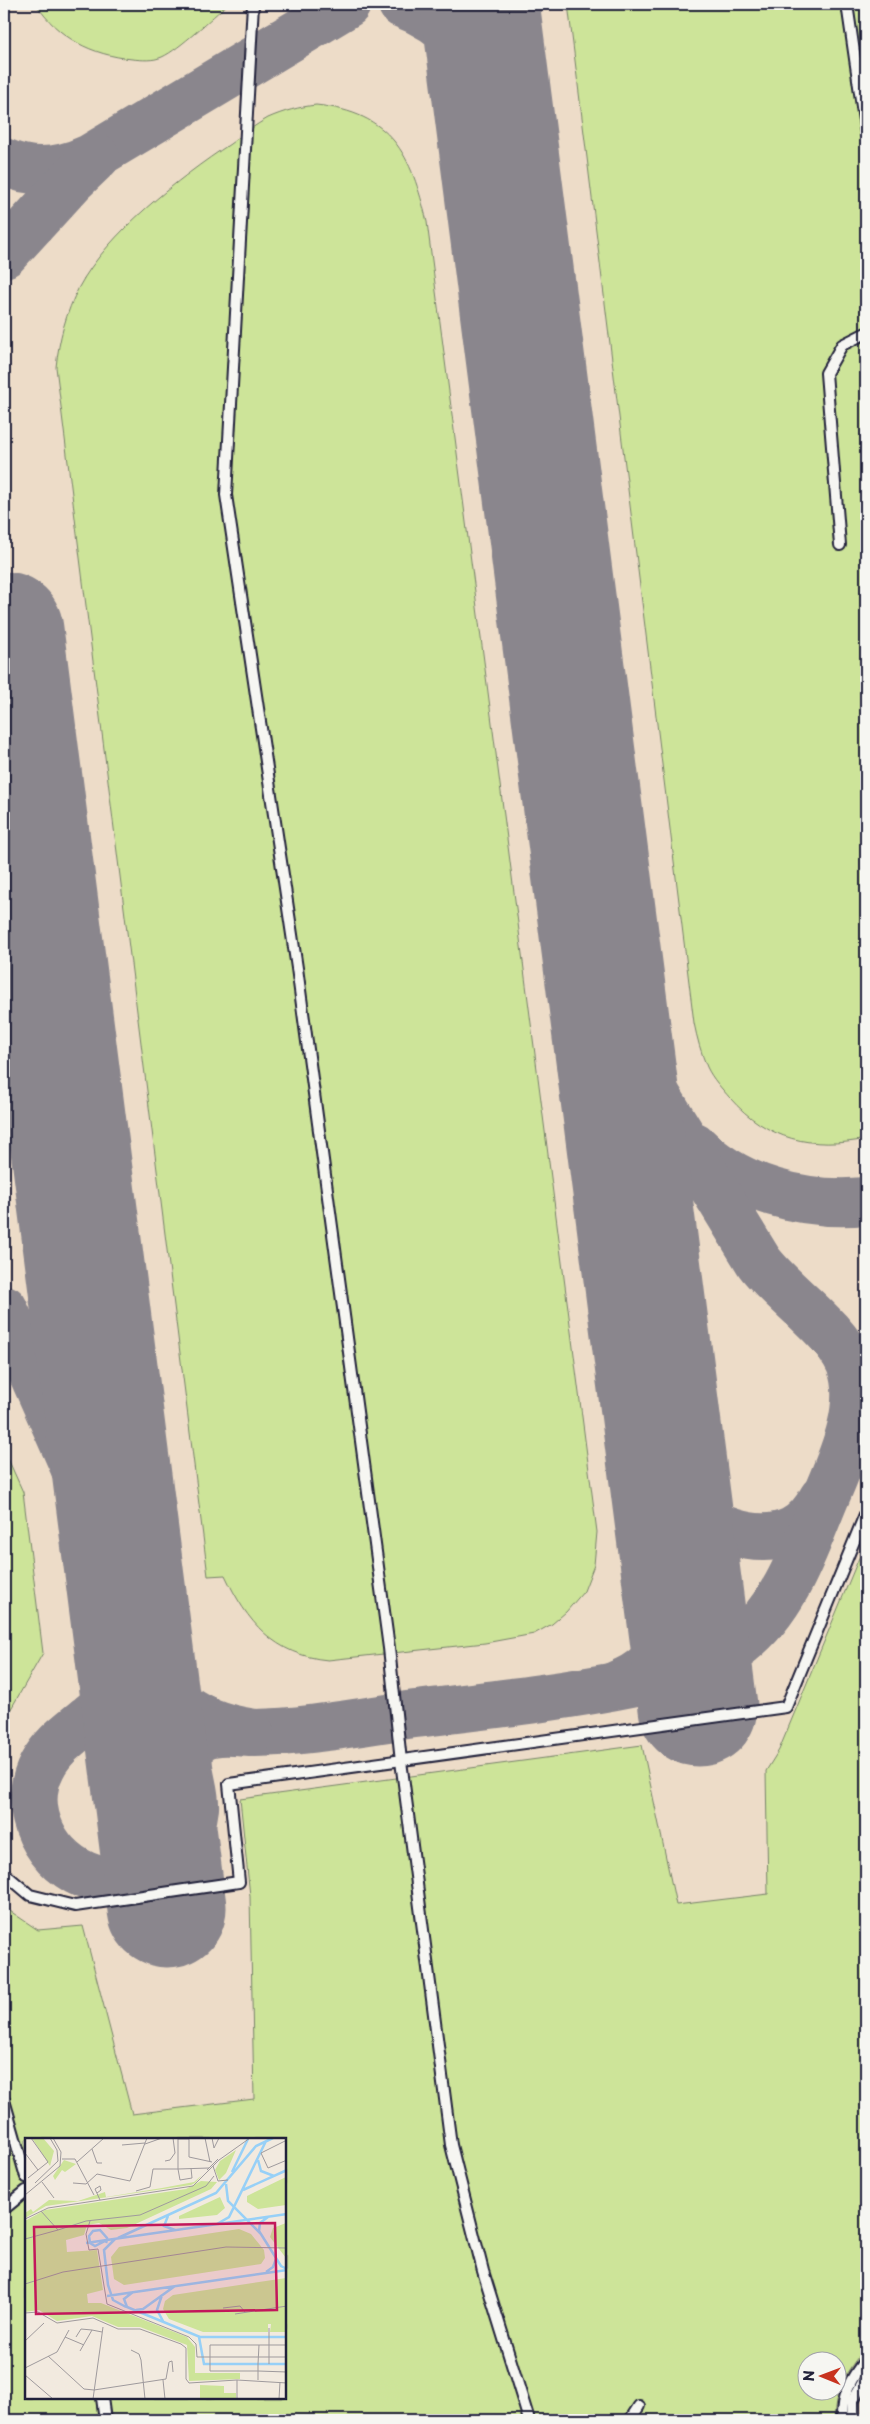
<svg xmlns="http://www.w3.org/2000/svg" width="870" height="2424" font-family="'Playpen Sans',sans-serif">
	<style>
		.built { fill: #eddcc8; fill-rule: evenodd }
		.green { fill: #cde499; stroke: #78836a; fill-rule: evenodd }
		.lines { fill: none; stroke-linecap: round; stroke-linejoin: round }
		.taxiway { stroke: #8a868d; stroke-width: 48 }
		.runway { stroke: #8a868d; stroke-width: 119 }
		.service-casing { stroke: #22223b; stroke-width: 14 }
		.service { stroke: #f6f6f2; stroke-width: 10 }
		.inset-river { fill: none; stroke: #97d0f7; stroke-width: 2.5 }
		.inset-road { fill: none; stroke: #9f9a9d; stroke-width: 1 }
		.view { fill: #c2185b; fill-opacity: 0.15; stroke: #c2185b; stroke-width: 2.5 }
		.inset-edge { fill: none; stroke: #22223b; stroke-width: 2.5 }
	</style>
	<rect width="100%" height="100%" fill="#f2eadf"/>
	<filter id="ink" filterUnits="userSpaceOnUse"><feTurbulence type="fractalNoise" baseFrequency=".02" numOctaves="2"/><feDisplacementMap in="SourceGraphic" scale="10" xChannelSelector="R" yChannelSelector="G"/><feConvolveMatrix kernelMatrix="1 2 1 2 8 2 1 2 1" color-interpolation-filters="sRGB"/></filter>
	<g filter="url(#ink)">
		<!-- built -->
		<path class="built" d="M4,4h862v2416h-862zM26,2139h259v259h-259zM808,2362h30v30h-30z"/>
		<!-- green -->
		<g class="green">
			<path d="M36,4h192c-16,13 -48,45 -66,53 -9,4 -20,3 -30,2 -40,-4 -74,-21 -96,-55z"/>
			<path d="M568,4h298v1135c-54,11 -99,1 -136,-41 -8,-9 -18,-20 -23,-31 -6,-14 -10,-29 -13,-44z"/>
			<path d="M316,105c76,8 95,49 111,117l170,1310 -3,33 -10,26 -18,21 -14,12 -18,10 -49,9 -157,17c-54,-5 -81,-38 -103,-85l-17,1 -152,-1209c3,-28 10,-54 23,-80 28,-53 101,-110 151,-143 12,-9 25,-19 38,-26 16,-7 31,-11 48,-13z"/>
			<path d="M4,1450l19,42 20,161 -39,68z"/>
			<path d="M866,1541v805c-21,29 -30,38 -32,74h-830v-513l34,23 45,-4 49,188 122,-15 -4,-203 -10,-97 402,-54 34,160 92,-11 -2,-123 13,-21zM26,2139h259v259h-259zM808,2362h30v30h-30z"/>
		</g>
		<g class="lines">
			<!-- taxiway -->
			<g class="taxiway">
				<path d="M402,4c44,16 80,52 91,98"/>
				<path d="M4,162c28,13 58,9 86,-4l257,-154"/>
				<path d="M4,254l67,-73 25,-24"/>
				<path d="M4,1116c47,-23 50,-62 48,-109"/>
				<path d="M694,1146c44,44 112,61 172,55"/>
				<path d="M4,1309l121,273"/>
				<path d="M665,1449c3,17 6,35 17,50 22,30 76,48 110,32 15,-7 24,-20 31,-33"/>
				<path d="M130,1620c22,68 51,103 125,113 53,-1 108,-12 160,-19 74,-9 148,-17 221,-32 20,-4 42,-6 60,-13 16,-7 32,-15 45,-27 46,-37 63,-93 85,-146 16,-38 40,-90 24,-132 -15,-37 -66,-69 -91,-102l-149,-243"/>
				<path d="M618,1684c52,-19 65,-71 62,-121"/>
				<path d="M185,1709c-15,-7 -30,-17 -46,-17 -20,0 -36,15 -50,26 -18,15 -36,27 -47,48 -23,44 5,98 51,112 47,14 97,-22 102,-70 2,-20 -15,-49 0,-66 13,-14 38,-10 55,-9"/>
			</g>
			<!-- runway -->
			<g class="runway">
				<path d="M480,4l218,1703"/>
				<path d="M4,631l163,1277"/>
			</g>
			<defs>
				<g id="service">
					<path d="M253,4l-27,491 71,473 92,680 12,113 50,384 32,126 46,149"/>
					<path d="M847,4l19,130"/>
					<path d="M840,545l-14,-172 16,-28 24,-12"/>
					<path d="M4,1873l26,22 45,11 164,-24 -10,-98 557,-77 80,-195"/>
					<path d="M4,2100l22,77"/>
					<path d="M4,2209l22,-18"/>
					<path d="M102,2398l3,22"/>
					<path d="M630,2420l9,-14"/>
					<path d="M842,2420c-1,-25 9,-42 24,-61"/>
					<path d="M852,2420l1,-20 13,-23"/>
				</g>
			</defs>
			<!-- service casing -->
			<use href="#service" class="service-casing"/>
			<!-- service -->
			<use href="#service" class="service"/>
		</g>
	</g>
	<!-- overview -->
	<g transform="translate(25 2138)">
		<rect width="261" height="261" fill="#f2eadf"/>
		<path d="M7,0h11l11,13 -4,15zM211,12l-10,23 -7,7 -4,-10 5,-9zM39,22l12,4 -11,8 -3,-2 -7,10 -2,-4zM177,37l-7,8 -4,2 -145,21 -21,12v-5l6,-4 2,3 16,-12 29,1 27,-9 1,5 56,-9 32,-6zM261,39v28l-28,4 -11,-7v-6zM176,43l16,1 -6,7 -84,39 -16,2 -12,-7 -12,2 -3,10 -18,5 1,12 30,-2 6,40 -16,4 1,9h13l86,34 8,10v26h45v6l-51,2 -2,-36 -47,-18h-22l-26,-11 -35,5 -18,-11 -14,2v-91l20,-11 141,-21zM195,59l5,11 -8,7 -38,4v-3zM261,85v35l-16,-21 3,-9zM214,91l12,5 13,16 1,8 -4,6 -137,21 -10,-6 -3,-22 8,-10zM261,140v54h-16l1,-8h-3v8h-65l-34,-13 -6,-10 2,-8 8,-6zM175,247l24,1v7h12v6h-36z" fill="#cde499"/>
		<path class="inset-river" d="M233,22l3,11 13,5M207,34l16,-33M201,46l2,17 33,33M218,52l44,-20M143,78l-4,10 11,4M243,79l-8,6 -1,8 22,35 6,3M192,86l12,-7 37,-76M93,100l98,-45 40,-47 17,-8M90,101l-11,11 4,35 5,15 13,7M61,105l201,-29M81,105l1,-3v-2l-7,-8 -7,1 -4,5 1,7 5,3 12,-6M241,134l7,-5 3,-8M108,154l-9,7 3,8 73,30h87M137,157l-5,15 6,11M82,158l180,-26M111,172l7,-1 32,-23M174,199l5,27h83"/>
		<path class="inset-road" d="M180,0l5,24M187,0l2,10 5,-10h10M262,2l-26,13 7,15 19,-8M120,6l17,-6M97,7l23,-2M67,11l5,14h5M0,15l13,17M37,21h13l19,36M140,23l5,-1 5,-7 -2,-15M52,24l27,-24M188,28l5,15 10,-1M184,30l-31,1v-30h11v18l23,5M182,32l11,-11M3,40l20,-16 -17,-24M17,44l12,16M10,45l23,-22 -1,-11 -7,-12M48,45l13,1 11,-10 33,7 17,-43M111,53l14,-4 3,-18h25l2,11 12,-2 -1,-10M72,55l4,-3 -1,-4 -5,3 5,11M0,57l35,-29 1,-14 -8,-14M0,81l23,-11 145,-22 26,-26 31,-22M65,83l-4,13 3,16 9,-1 9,55 82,33 7,7 1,13h90M33,92l28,-9 54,-6 66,-29 8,-10M0,101l33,-9 -17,-19M0,146l38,-12 163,-25 61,1M198,170l17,-2 5,6M0,175l13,-1 19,11 36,-5 25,11h22l41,15 5,4v31l3,4 48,-3 50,3M210,176l52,-8M40,199l19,8M51,199l5,-8 11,1M0,203l19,-18M234,207h28M106,212l8,4 2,6 4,39M55,213l12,-21 10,2M23,218l36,33 10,1 72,-11 3,-17 3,-1 1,11M244,226v-36M0,230l32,-16 12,-22M0,237l28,24M138,242l2,19M212,242v19M233,242v-16l1,-19h-49v26h48l29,1M68,261l10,-72M254,261l1,-17"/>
		<path class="view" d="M250,85l2,87 -241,4 -2,-87z"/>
		<rect width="261" height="261" class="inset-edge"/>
	</g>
	<!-- margin -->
	<rect width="870" height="2424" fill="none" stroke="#f6f6f2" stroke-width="20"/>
	<rect x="10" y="10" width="850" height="2404" fill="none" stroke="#22223b" stroke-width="2" filter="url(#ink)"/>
	<!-- north arrow -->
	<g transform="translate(822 2376) rotate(271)"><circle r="24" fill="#f6f6f2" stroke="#a1a1a9"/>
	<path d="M0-4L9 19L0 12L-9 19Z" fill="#c8321e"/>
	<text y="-8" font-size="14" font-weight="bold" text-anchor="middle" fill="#22223b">N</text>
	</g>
</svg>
